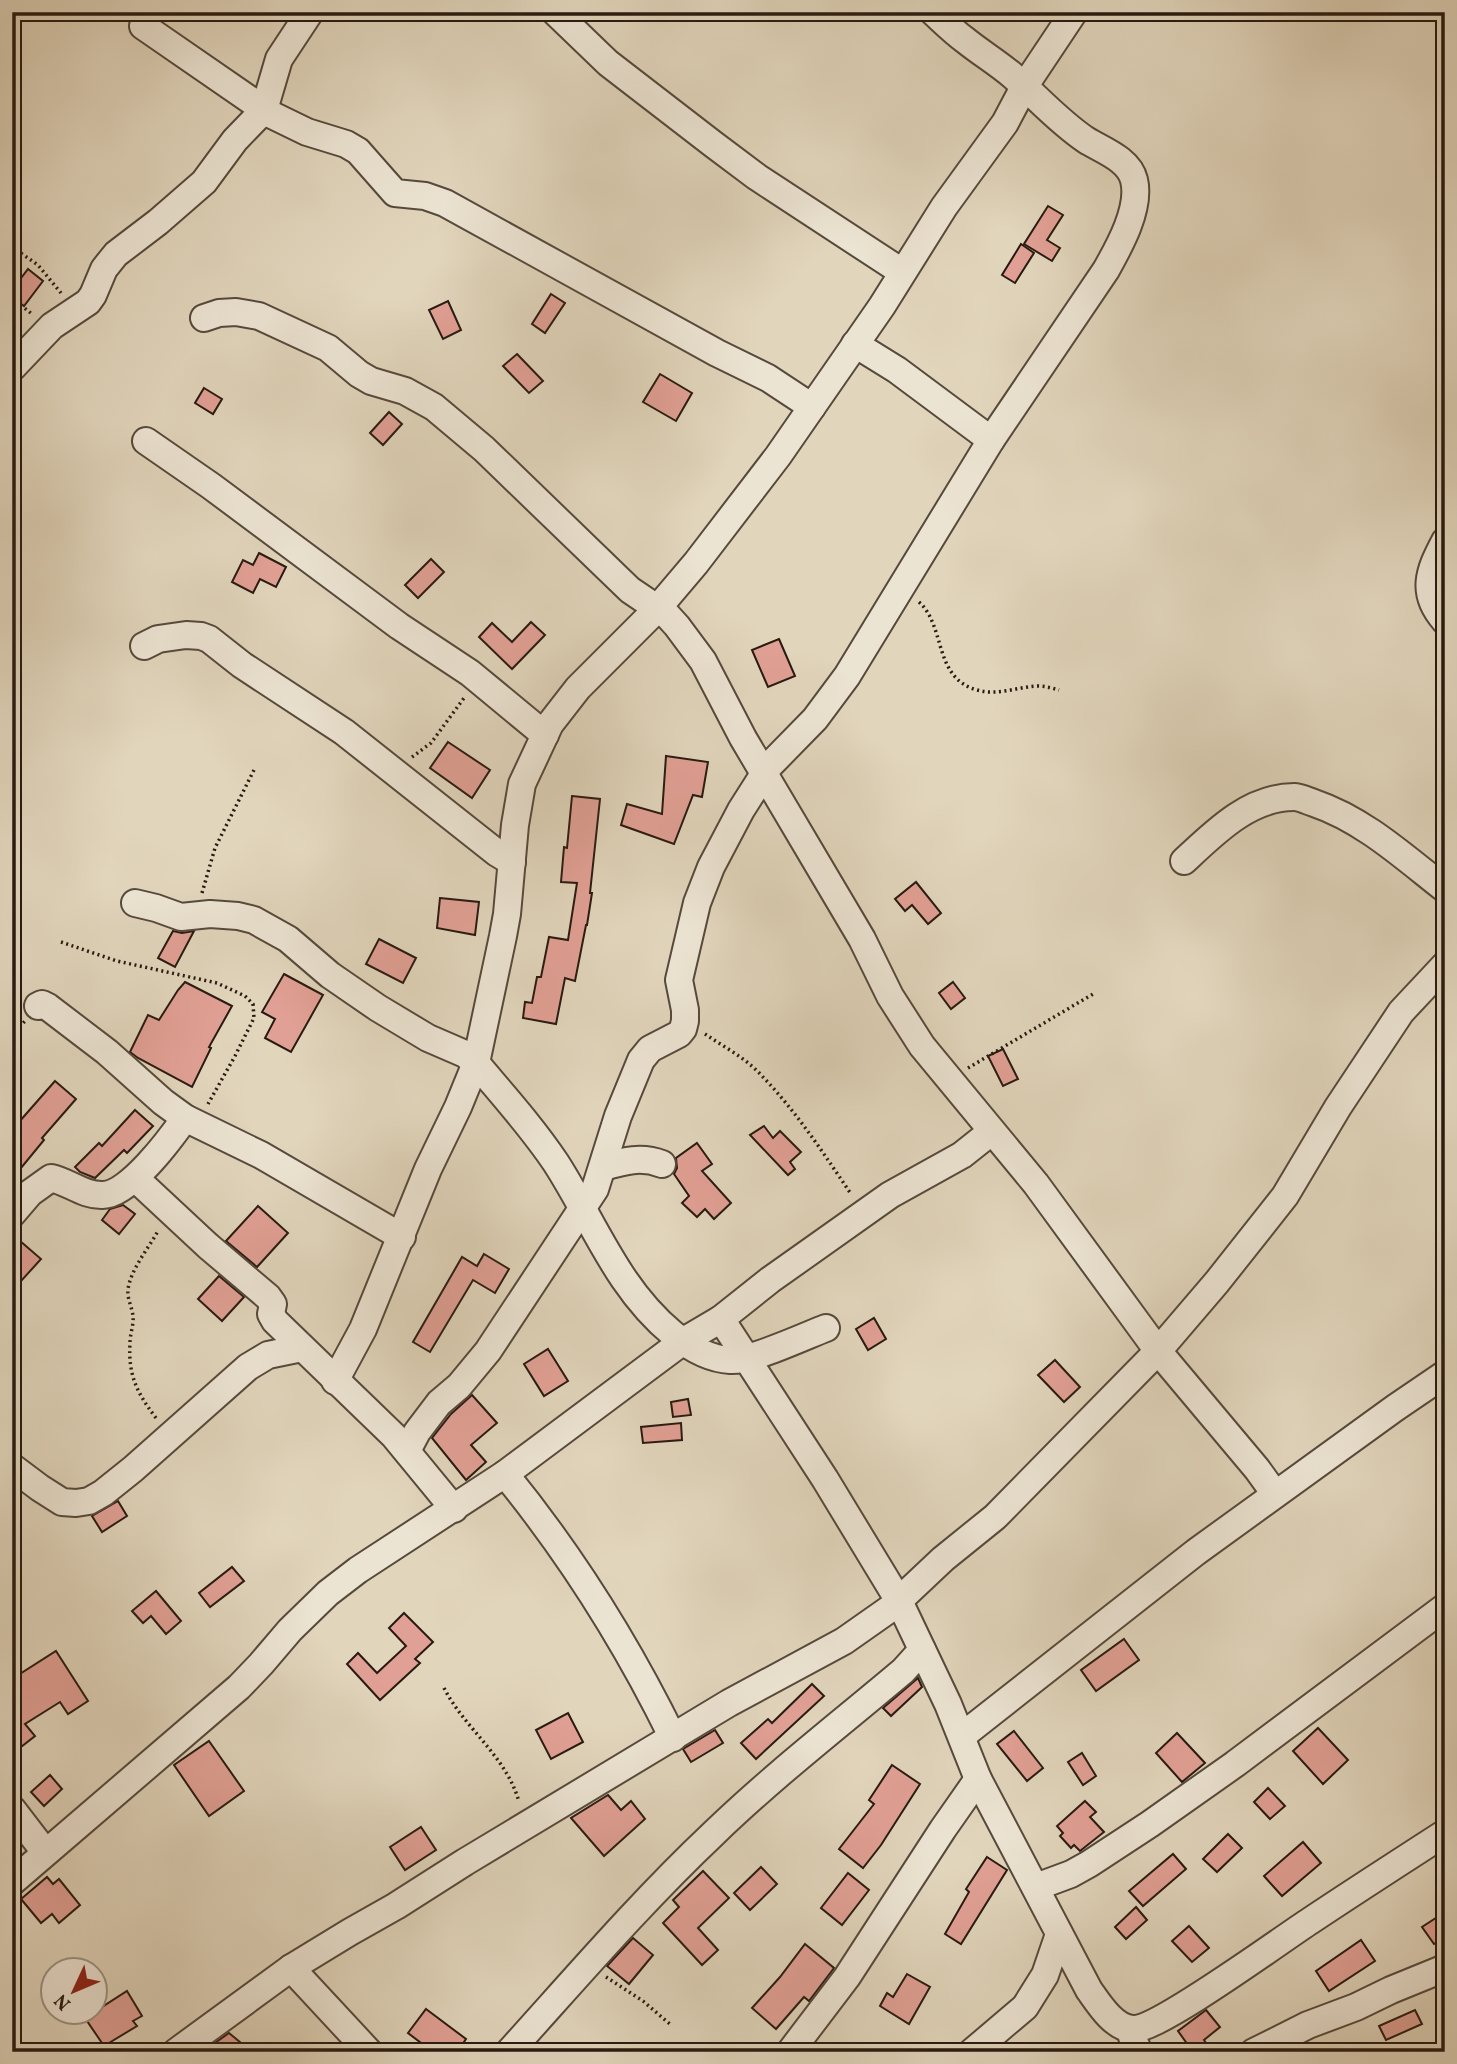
<svg xmlns="http://www.w3.org/2000/svg" width="1457" height="2064" font-family="Vollkorn,serif">
	<style>
		.building { fill: #e1a095; stroke: #281a11; stroke-width: 2 }
		.lines { fill: none; stroke-linecap: round; stroke-linejoin: round }
		.minor-casing { stroke: #56493c; stroke-width: 30 }
		.path { stroke: #281a11; stroke-width: 3.5; stroke-dasharray: 2 3.5; stroke-linecap: butt }
		.minor { stroke: #ece4d3; stroke-width: 26 }
	</style>
	<rect width="100%" height="100%" fill="#e1d5bc"/>
	<filter id="stains"><feTurbulence type="fractalNoise" baseFrequency=".00286" numOctaves="4"/><feColorMatrix values="0 0 0 0 .2 0 0 0 0 .09 0 0 0 0 .02 0 0 0 .5 -.17"/></filter>
	<radialGradient id="worn" r=".72"><stop offset=".6" stop-color="#630" stop-opacity="0"/><stop offset="1" stop-color="#630" stop-opacity=".3"/></radialGradient>
	<!-- building -->
	<g class="building">
		<path d="M1048,206l15,9 -16,25 13,8 -8,13 -28,-17z"/>
		<path d="M1021,244l13,9 -19,30 -13,-8z"/>
		<path d="M28,269l15,12 -19,25 -12,-9v-7z"/>
		<path d="M551,294l14,9 -20,30 -13,-9z"/>
		<path d="M448,301l13,29 -18,9 -14,-29z"/>
		<path d="M517,354l26,27 -14,12 -26,-27z"/>
		<path d="M660,374l32,19 -16,28 -33,-19z"/>
		<path d="M204,388l18,11 -9,15 -18,-11z"/>
		<path d="M389,412l13,12 -19,21 -13,-12z"/>
		<path d="M259,553l27,14 -10,20 -16,-8 -7,14 -21,-11 11,-22 10,5z"/>
		<path d="M431,559l13,13 -26,26 -13,-13z"/>
		<path d="M531,622l14,13 -33,34 -33,-32 13,-14 20,19z"/>
		<path d="M779,639l16,37 -27,11 -16,-37z"/>
		<path d="M448,742l42,28 -18,28 -42,-30z"/>
		<path d="M666,756l42,6 -6,35 -9,-2 -19,49 -53,-19 6,-21 35,10z"/>
		<path d="M572,796l28,3 -10,94h2l-5,32h-1l-11,56 -10,-3 -9,46 -33,-6 2,-16 7,1 5,-26h4l8,-40 19,3 9,-57 -16,-1 3,-35 3,1z"/>
		<path d="M916,882l25,31 -13,11 -16,-19 -7,6 -10,-12z"/>
		<path d="M440,898l39,4 -4,33 -38,-7z"/>
		<path d="M173,931l9,2 12,-2 -19,36 -17,-9z"/>
		<path d="M379,939l37,19 -13,25 -37,-19z"/>
		<path d="M284,974l39,21 -32,57 -26,-14 10,-19 -13,-7z"/>
		<path d="M185,982l47,24 -23,41 2,1 -19,39 -54,-29 -8,-6 18,-37 11,5 19,-30z"/>
		<path d="M953,982l12,16 -14,11 -12,-16z"/>
		<path d="M1003,1049l15,30 -15,7 -15,-30z"/>
		<path d="M55,1081l21,18 -34,39 2,2 -32,39v-49z"/>
		<path d="M135,1110l18,16 -26,27 -3,-3 -29,28 -15,-6 -5,-5 24,-24 3,3z"/>
		<path d="M764,1126l9,12 7,-7 21,21 -11,10 5,7 -7,6 -38,-40z"/>
		<path d="M697,1143l15,21 -10,7 29,32 -17,16 -9,-10 -8,8 -15,-14 7,-7 -15,-22 3,-6 -1,-10z"/>
		<path d="M123,1205l12,9 -16,20 -17,-14 8,-11z"/>
		<path d="M258,1206l30,27 -31,34 -31,-26z"/>
		<path d="M12,1234l29,25 -29,32z"/>
		<path d="M484,1254l25,15 -14,24 -22,-13 -43,72 -17,-10 49,-85 15,9z"/>
		<path d="M219,1276l25,21 -22,24 -24,-22z"/>
		<path d="M874,1318l12,21 -18,11 -12,-21z"/>
		<path d="M548,1349l20,32 -24,15 -20,-32z"/>
		<path d="M1055,1360l25,27 -16,15 -26,-27z"/>
		<path d="M472,1395l25,28 -26,22 15,17 -20,18 -34,-42 19,-24z"/>
		<path d="M688,1399l3,16 -18,2 -2,-15z"/>
		<path d="M681,1423l1,17 -39,3 -2,-16z"/>
		<path d="M118,1501l9,15 -25,16 -10,-16z"/>
		<path d="M232,1567l12,14 -34,26 -11,-14z"/>
		<path d="M156,1591l25,30 -15,13 -15,-18 -8,7 -11,-12z"/>
		<path d="M404,1613l29,29 -18,17 5,4 -40,37 -33,-36 11,-11 19,20 29,-27 -17,-18z"/>
		<path d="M1124,1639l15,21 -43,31 -15,-21z"/>
		<path d="M56,1651l32,50 -20,13 -8,-12 -35,22 10,12 -23,18v-75z"/>
		<path d="M918,1678l4,9 -31,29 -8,-8z"/>
		<path d="M812,1684l12,12 -68,63 -15,-16 27,-24 4,4z"/>
		<path d="M568,1713l15,29 -32,17 -15,-29z"/>
		<path d="M1318,1728l30,32 -25,24 -30,-33z"/>
		<path d="M715,1730l8,13 -32,19 -8,-13z"/>
		<path d="M1014,1731l29,37 -16,13 -30,-37z"/>
		<path d="M1177,1733l28,30 -23,19 -26,-29z"/>
		<path d="M209,1741l35,50 -35,25 -35,-51z"/>
		<path d="M1082,1753l14,23 -13,9 -15,-23z"/>
		<path d="M892,1765l28,19 -39,61 -18,23 -24,-19 35,-45 -5,-4z"/>
		<path d="M50,1775l12,14 -18,17 -13,-14z"/>
		<path d="M1268,1788l17,18 -15,13 -16,-17z"/>
		<path d="M608,1795l13,15 10,-9 14,18 -41,37 -33,-38z"/>
		<path d="M1085,1801l11,11 -6,5 14,15 -24,19 -6,-6 -3,3 -11,-12 3,-3 -6,-7z"/>
		<path d="M421,1827l15,23 -31,20 -15,-23z"/>
		<path d="M1228,1834l14,14 -25,24 -14,-13z"/>
		<path d="M1303,1842l18,21 -39,33 -18,-20z"/>
		<path d="M1173,1854l13,15 -43,37 -14,-15z"/>
		<path d="M987,1857l20,13 -46,74 -16,-10 24,-42 -3,-3z"/>
		<path d="M761,1867l16,17 -27,26 -16,-17z"/>
		<path d="M703,1871l26,27 -31,30 20,22 -16,15 -39,-42 16,-16 -6,-7z"/>
		<path d="M848,1873l21,17 -27,35 -21,-17z"/>
		<path d="M47,1877l6,7 6,-5 21,26 -21,18 -7,-9 -11,9 -20,-24z"/>
		<path d="M1136,1907l11,13 -21,19 -11,-12z"/>
		<path d="M1445,1912v25l-11,7 -12,-17z"/>
		<path d="M1189,1926l20,22 -17,14 -20,-21z"/>
		<path d="M633,1938l20,17 -24,29 -22,-18z"/>
		<path d="M1361,1940l14,21 -46,30 -13,-20z"/>
		<path d="M805,1944l29,24 -25,33 -5,-4 -28,32 -24,-21 28,-31z"/>
		<path d="M907,1974l23,13 -21,37 -29,-18 7,-13 6,4z"/>
		<path d="M127,1991l15,25 -9,5 4,5 -33,20 -19,-28z"/>
		<path d="M426,2009l40,30 -9,13h-24l-25,-19z"/>
		<path d="M1206,2010l14,17 -16,13 8,12h-19l-15,-21z"/>
		<path d="M1415,2010l7,14 -36,16 -7,-14z"/>
		<path d="M229,2033l23,19h-27l-10,-9z"/>
	</g>
	<g class="lines">
		<defs>
			<g id="minor">
				<path d="M555,12l53,51 105,81 44,33 145,95"/>
				<path d="M143,26l129,89 35,17 39,12 12,7 37,42 30,3 20,7 272,150 51,25 44,29"/>
				<path d="M204,318l15,-5 17,-1 23,4 69,32 31,26 12,7 34,10 29,16 50,42 146,141 37,25 10,11 26,35 40,77 119,201 28,57 32,50 114,138 122,167 99,118 18,25"/>
				<path d="M855,344l42,26 94,70"/>
				<path d="M12,368l40,-42 36,-24 5,-7 11,-26 12,-15 42,-32 46,-40 31,-42 29,-30 15,-51 31,-47"/>
				<path d="M146,441l65,45 188,140 71,47 75,62"/>
				<path d="M1445,541c-16,30 -25,52 0,80"/>
				<path d="M144,646l14,-7 28,-4 15,1 8,3 33,26 102,67 153,121 15,9"/>
				<path d="M1184,861c30,-28 65,-64 110,-64 6,0 14,4 20,6 50,17 90,54 131,86"/>
				<path d="M135,903l21,5 25,9 29,-3 28,2 16,4 34,19 42,36 48,33 50,30 37,16 11,9c27,32 56,64 80,100 38,59 61,125 117,171 16,13 36,25 57,26 20,2 75,-24 96,-32"/>
				<path d="M38,1006l4,-2 6,3 59,45 56,50 22,16 76,37 141,82"/>
				<path d="M603,1167c21,-6 38,-11 59,-3"/>
				<path d="M135,1178l73,68 60,51 5,7 -2,10 4,7 119,115 60,73"/>
				<path d="M12,1214l18,-21 21,-15c18,4 33,18 52,17 26,0 68,-57 82,-77"/>
				<path d="M721,1319l104,160 74,122 49,103 30,75 111,211c10,14 24,37 43,39 25,2 150,-90 178,-108 45,-30 90,-59 135,-88"/>
				<path d="M335,1381l28,-52 65,-160 30,-62 18,-44 27,-127 4,-22 8,-89 7,-41 28,-60 28,-36 79,-79 39,-46 82,-107 104,-150 62,-99 61,-84 19,-36 50,-75"/>
				<path d="M407,1451l10,-19 22,-29 20,-17 29,-35 107,-162 23,-73 23,-56 9,-11 29,-15 4,-5 2,-8v-11l-6,-30 18,-77 14,-36 30,-57 28,-44 46,-47 32,-43 144,-236 115,-170c13,-23 35,-62 28,-90 -5,-21 -32,-30 -48,-40 -27,-18 -49,-43 -73,-64 -15,-13 -32,-23 -48,-36 -11,-8 -21,-18 -32,-28"/>
				<path d="M12,1467l28,21 22,14 14,1 13,-2 14,-8 30,-24 115,-102 20,-12 34,-7"/>
				<path d="M505,1474c66,81 122,170 168,264"/>
				<path d="M962,1736l234,-184 199,-144 50,-34"/>
				<path d="M12,1809l33,43"/>
				<path d="M12,1882l227,-195 22,-23 29,-34 38,-37 30,-23 147,-96 177,-132 39,-23 49,-39 120,-85 72,-40 29,-23"/>
				<path d="M1036,1887l35,-13 18,-10 61,-40 85,-60 210,-157"/>
				<path d="M291,1968l78,84"/>
				<path d="M1131,2029l1,8 7,15"/>
				<path d="M176,2052l115,-84 59,-36 46,-26 69,-44 264,-159 115,-62 47,-33 52,-49 52,-42 163,-166 59,-69 68,-86 53,-89 63,-95 44,-47"/>
				<path d="M509,2052c67,-74 132,-150 204,-218 60,-58 126,-109 190,-163l19,-21"/>
				<path d="M790,2052l57,-75 96,-148 35,-50"/>
				<path d="M972,2052l53,-45 20,-32 14,-41"/>
				<path d="M1254,2052l54,-27 48,-18 35,-17 54,-22"/>
			</g>
		</defs>
		<!-- minor casing -->
		<use href="#minor" class="minor-casing"/>
		<!-- path -->
		<g class="path">
			<path d="M12,247l26,18 23,28"/>
			<path d="M12,298l20,16"/>
			<path d="M919,602c27,24 14,76 58,88 21,6 40,-3 60,-4 8,0 15,2 22,4"/>
			<path d="M412,757l19,-14 33,-45"/>
			<path d="M202,893l13,-45 39,-78"/>
			<path d="M61,942l56,19 100,22 28,13 8,8 1,14 -19,38 -27,48"/>
			<path d="M705,1034c19,13 41,24 57,42 34,35 62,78 89,118"/>
			<path d="M12,1035l13,-14"/>
			<path d="M968,1068l125,-74"/>
			<path d="M156,1418c-19,-25 -28,-43 -26,-75 0,-9 4,-19 3,-27 -1,-9 -6,-17 -5,-27 3,-20 20,-40 30,-58"/>
			<path d="M444,1688c21,41 63,69 75,114"/>
			<path d="M606,1977l37,24 28,24"/>
		</g>
		<!-- minor -->
		<use href="#minor" class="minor"/>
	</g>
	<!-- margin -->
	<rect width="1457" height="2064" fill="none" stroke="#e1d5bc" stroke-width="42"/>
	<rect x="14" y="14" width="1429" height="2036" fill="none" stroke="#281a11" stroke-width="3.5"/>
	<rect x="21" y="21" width="1415" height="2022" fill="none" stroke="#281a11" stroke-width="2"/>
	<!-- north arrow -->
	<g transform="translate(74 1991) rotate(226)"><circle r="33" fill="#ece4d3" stroke="#9e9385" stroke-width="2"/>
	<path d="M0-5L12 26L0 18L-12 26Z" fill="#8f2418"/>
	<text y="-10" font-size="19" font-weight="bold" text-anchor="middle" fill="#281a11">N</text>
	</g>
	<rect width="100%" height="100%" filter="url(#stains)"/>
	<rect width="100%" height="100%" fill="url(#worn)"/>
</svg>
